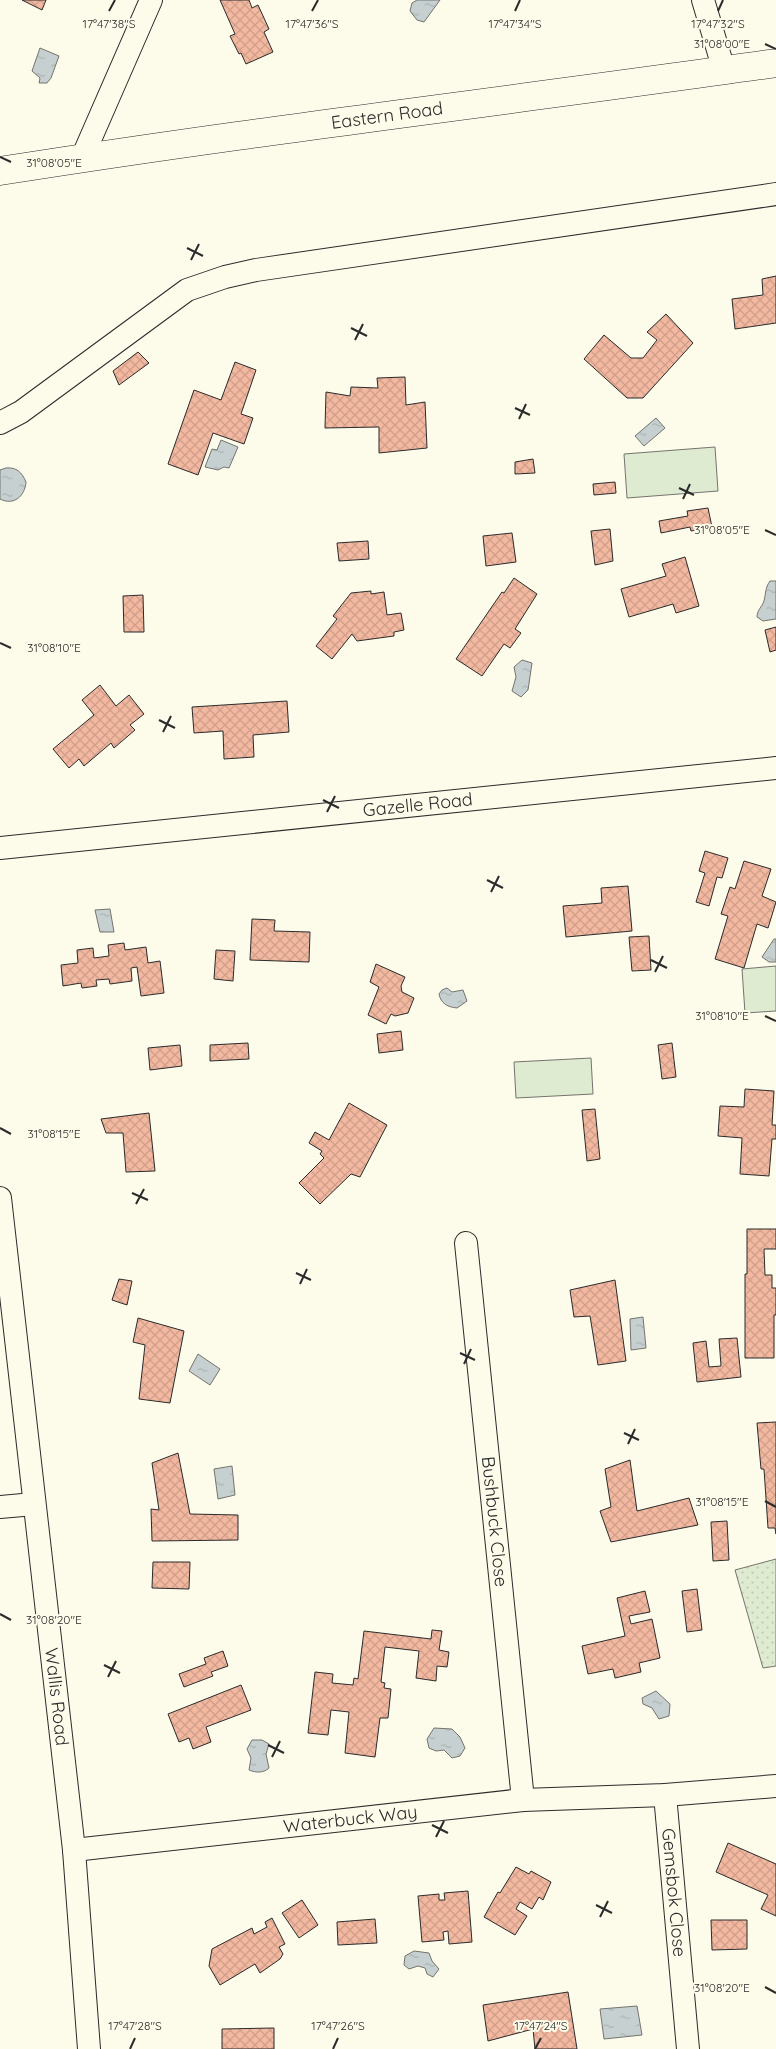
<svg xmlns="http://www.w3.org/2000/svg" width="776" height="2049" font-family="Quicksand,sans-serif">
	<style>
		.park { fill: #deebd1; stroke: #74746e }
		.garden { fill: url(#garden-dots); stroke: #74746e }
		.water { fill: url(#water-ripples); stroke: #74746e }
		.building { fill: url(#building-cross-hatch); stroke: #2b2b2b }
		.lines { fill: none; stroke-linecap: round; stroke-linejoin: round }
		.minor-casing { stroke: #2b2b2b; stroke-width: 24 }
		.major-casing { stroke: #2b2b2b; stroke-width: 29 }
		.minor { stroke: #fdfbea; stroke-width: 22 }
		.major { stroke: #fdfbea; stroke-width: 28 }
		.ticks { fill: none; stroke: #2b2b2b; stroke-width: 2 }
		.labels { text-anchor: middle; stroke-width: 4; stroke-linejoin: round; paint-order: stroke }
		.street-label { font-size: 18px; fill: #2b2b2b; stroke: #fdfbea }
		.ticks-label { font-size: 12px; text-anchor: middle; fill: #2b2b2b; stroke: #fdfbea; stroke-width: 4; stroke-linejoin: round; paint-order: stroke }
	</style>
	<defs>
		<pattern id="garden-dots" width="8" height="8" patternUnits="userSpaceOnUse" patternTransform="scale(1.25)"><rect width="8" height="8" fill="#deebd1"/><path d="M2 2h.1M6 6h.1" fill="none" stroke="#bfcab4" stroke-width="1.8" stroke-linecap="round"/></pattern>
		<pattern id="water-ripples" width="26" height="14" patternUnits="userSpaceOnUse" patternTransform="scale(1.25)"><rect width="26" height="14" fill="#c7d0d0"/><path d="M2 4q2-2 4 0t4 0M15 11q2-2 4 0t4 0" fill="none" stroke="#abb3b3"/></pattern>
		<pattern id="building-cross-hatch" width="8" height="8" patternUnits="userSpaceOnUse" patternTransform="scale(1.25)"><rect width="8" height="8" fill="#f2b8a0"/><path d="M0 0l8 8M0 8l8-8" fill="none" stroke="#d09e8a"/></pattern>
	</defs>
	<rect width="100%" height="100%" fill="#fdfbea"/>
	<!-- park -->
	<g class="park">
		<path d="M715,447l3,44 -91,7 -3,-44z"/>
		<path d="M776,966v45l-31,2 -3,-44z"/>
		<path d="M591,1058l2,36 -77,4 -2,-36z"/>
	</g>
	<!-- garden -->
	<path class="garden" d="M776,1559v107l-13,2 -28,-98z"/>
	<!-- water -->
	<g class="water">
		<path d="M417,0h23l-16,22 -7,-2 -7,-9 2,-8z"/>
		<path d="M40,48l19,8 -8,22 -4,5h-8l1,-5 -8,-7z"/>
		<path d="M656,418l9,10 -21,18 -9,-10z"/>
		<path d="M221,440l17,7 -9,21 -5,-1 -6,3 -13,-3 7,-18 5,1z"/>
		<path d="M6,468c10,-1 16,4 20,14 -1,14 -12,24 -26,17v-29z"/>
		<path d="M770,581h6v38l-13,2 -6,-4c0,-7 5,-10 7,-16 2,-8 1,-13 6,-20z"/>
		<path d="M522,660l10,3 -4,27 -7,7 -9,-6 4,-14 -2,-10z"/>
		<path d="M110,909l4,23h-14l-5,-22z"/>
		<path d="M774,939h2v23h-7l-7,-5z"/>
		<path d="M447,988l5,4 11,-2 4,11 -10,7c-9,-1 -16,-4 -18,-14l3,-4z"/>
		<path d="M643,1317l3,31 -15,2 -1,-31z"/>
		<path d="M198,1354l22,15 -10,16 -21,-14z"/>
		<path d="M232,1466l3,29 -17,4 -4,-30z"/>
		<path d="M656,1691l14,13 -1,12 -10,3 -7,-11 -9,-4 -1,-6z"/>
		<path d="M434,1728l18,1 8,8 5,11 -5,8 -8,2 -8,-8 -8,1 -7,-3 -2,-9z"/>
		<path d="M252,1740h10l7,4 -3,10 3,14c-5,5 -13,5 -20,2l2,-12 -4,-9z"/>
		<path d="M414,1951l15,2 3,8 7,8 -6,8 -6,-3 -2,-6 -7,-2 -9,3 -5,-4 1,-9z"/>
		<path d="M637,2006l5,29 -38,4 -4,-30z"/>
	</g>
	<!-- building -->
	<g class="building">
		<path d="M22,0h24l-4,10z"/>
		<path d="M220,0h29l3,8 6,-3 11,24 -5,3 9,20 -27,12 -5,-11 -2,1 -9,-18 5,-2z"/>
		<path d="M776,276v47l-41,6 -3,-30 31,-4 -1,-16z"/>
		<path d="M666,314l27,29 -50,55h-16l-43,-39 20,-24 27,23h12l14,-18 -10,-8z"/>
		<path d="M138,352l11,11 -30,22 -6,-14z"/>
		<path d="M235,362l21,8 -15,44 12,4 -9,26 -31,-11 -15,42 -30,-11 26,-74 27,10z"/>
		<path d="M405,377l1,28 19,-3 2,46 -48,5v-26l-54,1 1,-36 24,4 1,-9 27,1 -1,-10z"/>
		<path d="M533,459l2,14 -20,1v-12z"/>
		<path d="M615,482l1,11 -22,2 -1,-11z"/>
		<path d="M708,508l4,19 -21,4 -1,-4 -29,6 -2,-12 29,-5 -1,-5z"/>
		<path d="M610,529l3,32 -18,4 -4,-34z"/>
		<path d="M512,533l4,29 -30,4 -3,-30z"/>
		<path d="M368,541l1,18 -30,2 -2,-18z"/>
		<path d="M685,557l14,49 -23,7 -3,-9 -44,13 -8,-28 45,-13 -4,-12z"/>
		<path d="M514,578l23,16 -22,35 6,4 -11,15 -6,-4 -22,32 -26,-17 46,-67 2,1z"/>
		<path d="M371,591v3l13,-2 3,23 14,-2 3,17 -10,2v4l-37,5 -5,-7 -20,25 -16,-13 21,-27 -4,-3 18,-23z"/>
		<path d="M143,595l1,37h-20l-1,-36z"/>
		<path d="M776,627v23l-6,2 -5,-22z"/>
		<path d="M100,685l16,21 13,-11 15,19 -14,11 5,5 -21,18 -3,-5 -27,23 -5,-7 -10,9 -16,-19 41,-34 -12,-15z"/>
		<path d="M287,701l2,31 -36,3 1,22 -30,2 -1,-28 -29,2 -2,-26z"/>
		<path d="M705,851l23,7 -6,20 -5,-1 -8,29 -13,-4 9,-29 -6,-2z"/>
		<path d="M744,861l27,8 -9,27 14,6 -8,26 -11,-4 -13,44 -29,-9 13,-43 -7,-2 9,-27 5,2z"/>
		<path d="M628,886l4,45 -66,6 -3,-31 39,-3 -1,-15z"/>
		<path d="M252,919l23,1 -1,11 36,1 -1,30 -59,-2z"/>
		<path d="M649,936l2,34 -19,1 -3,-34z"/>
		<path d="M124,943l1,7 21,-3 2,16 12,-2 4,32 -23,3 -4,-29 -6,1 1,13 -22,3 -1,-5 -13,1 1,6 -15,2 -1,-5 -18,3 -2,-21 17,-2 -1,-13 16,-2 1,10 15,-2 -1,-11z"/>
		<path d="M216,950l19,1 -2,30 -19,-2z"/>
		<path d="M376,964l29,13 -4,9 1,6 12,6 -6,15 -13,3 -4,-2 -5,10 -18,-9 11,-28 -9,-5z"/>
		<path d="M401,1031l2,19 -24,3 -2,-19z"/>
		<path d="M248,1043l1,16 -39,2v-16z"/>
		<path d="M672,1043l4,34 -14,2 -4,-34z"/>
		<path d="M180,1045l2,21 -32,4 -2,-22z"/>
		<path d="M745,1089l29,2 -2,34h4v14h-4l-3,37 -29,-2 2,-36 -24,-2 2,-30 24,1z"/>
		<path d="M349,1103l38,22 -27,52 -9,-3 -31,30 -21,-21 25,-25 -4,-4 2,-3 -13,-8 6,-11 14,8z"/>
		<path d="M595,1109l5,50 -13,2 -5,-51z"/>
		<path d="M149,1113l6,58 -29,1 -3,-39h-17l-5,-14z"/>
		<path d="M747,1229h29v20h-12l1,26h7v13h4v27h-2v43h-29v-84h2z"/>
		<path d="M119,1279l13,2 -5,24 -15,-5z"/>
		<path d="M615,1280l11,81 -28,4 -8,-49 -16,1 -4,-27z"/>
		<path d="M138,1318l46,13 -14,72 -31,-4 6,-54 -12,-3z"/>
		<path d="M737,1338l4,39 -44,5 -4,-39 13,-2 3,26 12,-1 -2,-27z"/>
		<path d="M776,1422v112l-1,-6h-7l-4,-59h-3l-4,-46z"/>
		<path d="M178,1453l12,61 48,1v25l-86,1 -1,-32 8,1 -7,-47z"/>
		<path d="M630,1460l7,51 52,-13 9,27 -87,17 -11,-31 11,-4 -6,-38z"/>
		<path d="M727,1521l2,39 -16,1 -2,-39z"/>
		<path d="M153,1562h37l-1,27 -37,-1z"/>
		<path d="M697,1589l5,41 -15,2 -5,-41z"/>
		<path d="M645,1591l5,21 -21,4 2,8 21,-5 8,39 -21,5 2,9 -26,6 -2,-9 -25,5 -6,-28 43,-10 -8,-38z"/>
		<path d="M432,1630l10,1 -3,19 10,2 -2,15 -10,-1 -1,15 -20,-3 3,-27 -34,-4 -4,35 4,1 -1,5 7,1 -3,29h-8l-5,39 -30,-4 4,-41 -18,-2 -3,25 -20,-2 7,-61 18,2 -1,9 21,2 1,-7 4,1 6,-48 67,8z"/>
		<path d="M223,1651l5,15 -17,6 2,4 -29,11 -5,-13 27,-10 -2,-6z"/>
		<path d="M241,1685l10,25 -45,17 5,15 -18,7 -4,-11 -10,4 -11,-28z"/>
		<path d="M728,1843l48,21v52l-15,-7 7,-14 -52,-23z"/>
		<path d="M516,1867l13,7 2,-3 20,11 -8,18 -4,-3 -7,12 -12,-7 -4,7 11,7 -12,19 -31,-18 14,-25 2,1z"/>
		<path d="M468,1891l4,51 -23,2 -1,-13 -5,1 1,8 -22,2 -4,-46 21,-2v6h6l-1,-7z"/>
		<path d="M302,1900l16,25 -19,13 -17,-25z"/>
		<path d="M272,1918l13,26 -6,3 4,7 -3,5 -20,14 -5,-9 -35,21 -11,-19 3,-17 40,-21 2,6 13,-7 -2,-5z"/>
		<path d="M375,1919l2,24 -39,2 -1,-23z"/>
		<path d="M711,1920h36v29l-35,1z"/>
		<path d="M568,1992l9,57h-42l-2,-20 -45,12 -5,-36z"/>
		<path d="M274,2028v21h-52v-20z"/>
	</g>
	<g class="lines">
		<defs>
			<g id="minor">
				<path d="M703,0l21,70"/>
				<path d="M82,158l69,-158"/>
				<path d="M0,423l21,-11 166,-122 38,-13 31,-7 520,-76"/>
				<path id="s1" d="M0,848l776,-80"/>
				<path id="s2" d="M0,1198l74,652 15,199"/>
				<path id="s3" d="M466,1243l57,557"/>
				<path d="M0,1507l34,-3"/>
				<path id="s4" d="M665,1795l23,254"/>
				<path id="s5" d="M74,1850l449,-50 142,-5 111,-9"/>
			</g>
			<g id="major">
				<path id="s6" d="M0,171c258,-41 517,-71 776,-108"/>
			</g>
		</defs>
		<!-- minor casing -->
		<use href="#minor" class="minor-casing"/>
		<!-- major casing -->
		<use href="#major" class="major-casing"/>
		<!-- minor -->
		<use href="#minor" class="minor"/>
		<!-- major -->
		<use href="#major" class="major"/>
	</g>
	<!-- ticks -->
	<path class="ticks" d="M109,11l6,-11M312,11l6,-11M515,11l5,-11M718,11l5,-11M765,44l11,5M0,157l11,5M187,248l16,8M191,260l8,-16M351,328l16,8M355,340l8,-16M515,408l15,7M519,419l7,-15M679,488l15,7M683,499l7,-15M765,530l11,5M0,643l11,5M159,720l16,8M163,732l8,-16M323,800l16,8M327,812l8,-16M487,880l16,8M491,892l8,-16M651,960l16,8M655,972l8,-16M765,1016l11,5M0,1128l11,6M132,1193l16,7M136,1204l8,-15M296,1273l15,7M300,1284l7,-15M460,1353l15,7M464,1364l7,-15M624,1433l15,7M628,1444l7,-15M765,1501l11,6M0,1614l11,6M104,1665l16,8M108,1677l8,-16M268,1745l16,8M272,1757l8,-16M432,1825l16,8M436,1837l8,-16M596,1905l16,8M600,1917l8,-16M765,1987l11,6M130,2049l5,-11M333,2049l5,-11M535,2049l6,-11"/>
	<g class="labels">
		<!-- street labels -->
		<g class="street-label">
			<text dy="6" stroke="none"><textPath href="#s6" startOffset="391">Eastern Road</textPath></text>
			<text dy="6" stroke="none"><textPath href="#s1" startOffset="420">Gazelle Road</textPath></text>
			<text dy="6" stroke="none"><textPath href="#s3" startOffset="280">Bushbuck Close</textPath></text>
			<text dy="6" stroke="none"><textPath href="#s2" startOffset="502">Wallis Road</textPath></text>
			<text dy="6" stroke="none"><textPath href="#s5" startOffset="278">Waterbuck Way</textPath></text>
			<text dy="6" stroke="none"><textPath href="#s4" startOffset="98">Gemsbok Close</textPath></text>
		</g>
	</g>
	<g class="ticks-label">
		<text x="109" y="28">17°47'38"S</text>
		<text x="312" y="28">17°47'36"S</text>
		<text x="515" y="28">17°47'34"S</text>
		<text x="718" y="28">17°47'32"S</text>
		<text x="722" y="48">31°08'00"E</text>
		<text x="54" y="167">31°08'05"E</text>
		<text x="722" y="534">31°08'05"E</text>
		<text x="54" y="652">31°08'10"E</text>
		<text x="722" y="1020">31°08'10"E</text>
		<text x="54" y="1138">31°08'15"E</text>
		<text x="722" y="1506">31°08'15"E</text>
		<text x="54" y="1624">31°08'20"E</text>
		<text x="722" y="1992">31°08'20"E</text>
		<text x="135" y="2030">17°47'28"S</text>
		<text x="338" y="2030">17°47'26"S</text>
		<text x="541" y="2030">17°47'24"S</text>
	</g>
</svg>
